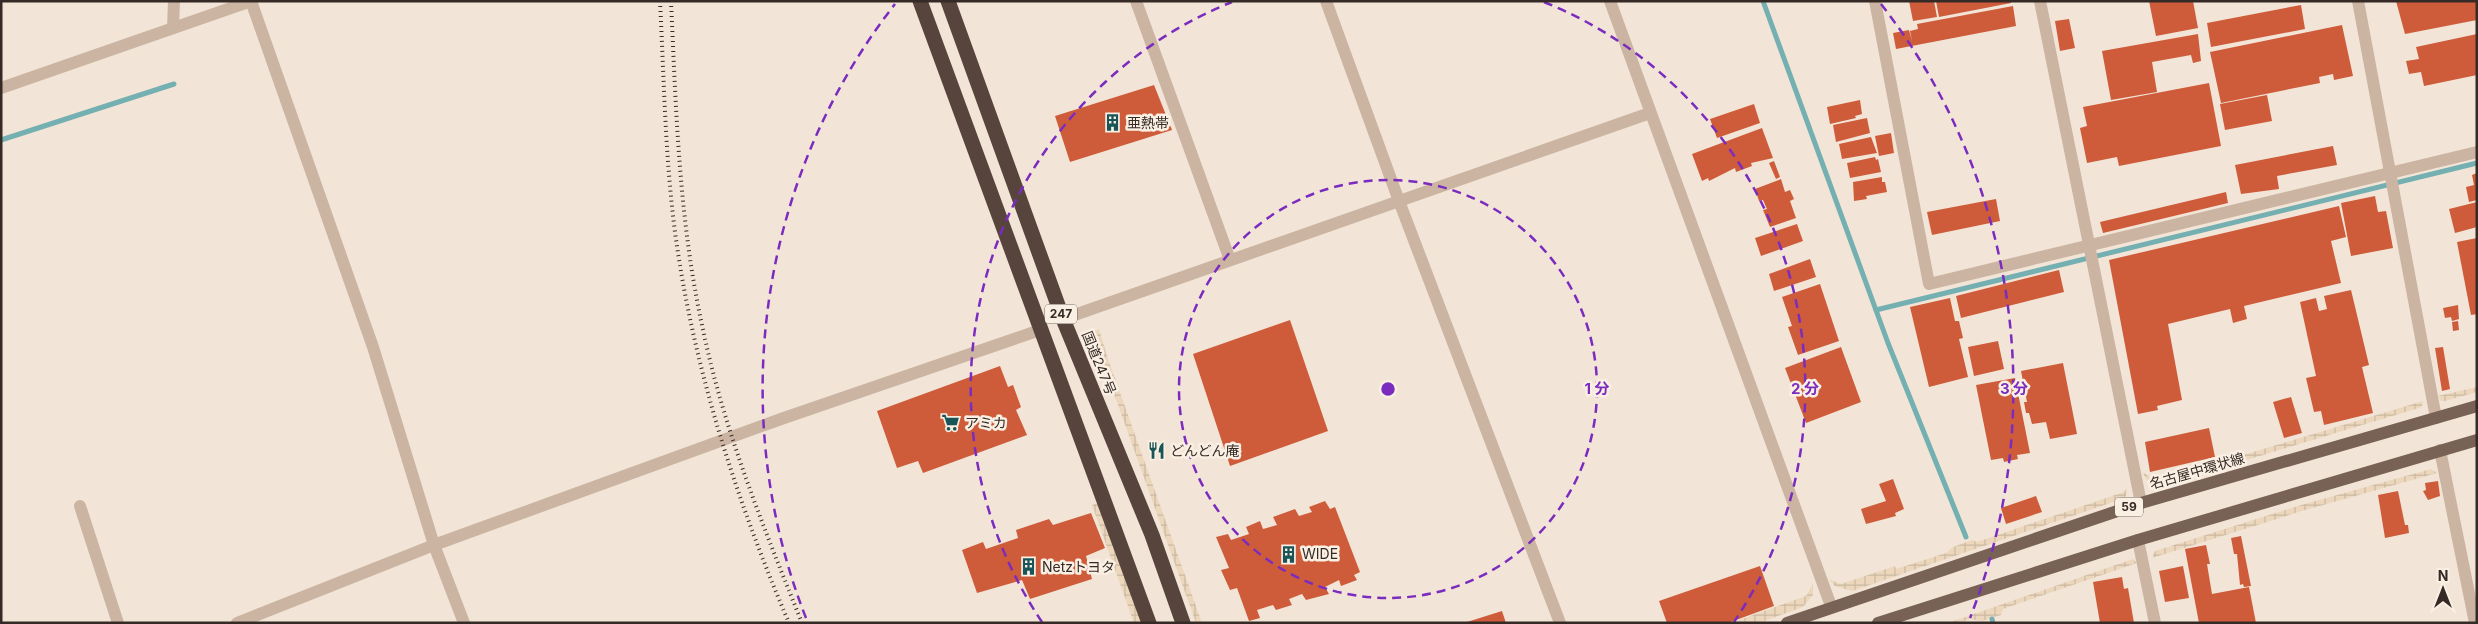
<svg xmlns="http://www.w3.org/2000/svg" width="2478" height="624" font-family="Inter,'Noto Sans JP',sans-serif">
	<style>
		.plaza { fill: url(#plaza-grid) }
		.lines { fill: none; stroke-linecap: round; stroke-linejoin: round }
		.stream { stroke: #74afb1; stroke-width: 5 }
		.building { fill: #ce5c3a }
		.minor { stroke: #cbb5a2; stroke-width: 12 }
		.major { stroke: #786155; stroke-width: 12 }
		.highway { stroke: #57443c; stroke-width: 15 }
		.rail { stroke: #352a25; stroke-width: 4; stroke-dasharray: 1 4; stroke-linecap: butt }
		.ring { fill: none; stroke: #7b2cbf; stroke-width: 2.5; stroke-dasharray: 9 6 }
		.labels { text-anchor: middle; stroke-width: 5; stroke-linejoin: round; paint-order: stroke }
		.shield { fill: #faefe3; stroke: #70655e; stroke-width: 1 }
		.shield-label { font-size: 12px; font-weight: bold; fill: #352a25 }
		.poi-label { font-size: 14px; fill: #352a25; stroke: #faefe3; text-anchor: start }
		.street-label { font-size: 14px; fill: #352a25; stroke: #faefe3 }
		.centre { fill: #7b2cbf; stroke: #faefe3; stroke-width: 2.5 }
		.ring-label { font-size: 15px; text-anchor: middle; font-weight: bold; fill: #7b2cbf; stroke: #faefe3; stroke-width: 5; stroke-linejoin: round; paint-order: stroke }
	</style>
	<defs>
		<pattern id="plaza-grid" width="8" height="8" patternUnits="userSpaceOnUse" patternTransform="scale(1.25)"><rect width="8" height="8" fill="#ecd7bd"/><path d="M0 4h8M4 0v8" fill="none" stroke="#cbb9a2"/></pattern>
	</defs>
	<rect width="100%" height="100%" fill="#f2e5d7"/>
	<!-- plaza -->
	<g class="plaza">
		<path d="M1099,329l8,27 95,267h-6l-98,-274 -5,-14 1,-4z"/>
		<path d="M2477,387v5l-32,9h-4l-3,-5z"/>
		<path d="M2423,401l-1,5 -3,2 -259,78 -10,-2 -8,-12 15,9z"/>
		<path d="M2431,469l6,4 -135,38 -150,47 3,-7 146,-46z"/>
		<path d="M2127,488l-1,8 -4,3 -270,92 -17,-5 -7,-7 13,5 54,-18 1,3 50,-16 7,-6 19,-7 5,2 147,-50z"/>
		<path d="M1099,503l43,120h-8l-42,-118z"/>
		<path d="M2133,559l4,4 -134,46 -2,6 -19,6 -12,-2 -11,4h-11z"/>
		<path d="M1813,584v11l-10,12 -44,16h-28l75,-27z"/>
	</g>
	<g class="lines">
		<!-- stream -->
		<g class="stream">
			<path d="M1763,1l125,342 78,194"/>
			<path d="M1,140l173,-56"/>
			<path d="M1876,310l601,-147"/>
			<path d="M1992,619l1,4"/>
		</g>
	</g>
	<!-- building -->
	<g class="building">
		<path d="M1909,1h25l3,16 -24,4z"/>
		<path d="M1936,1h75v2l-72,14z"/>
		<path d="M2149,1h44l5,27 -42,8z"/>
		<path d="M2396,1h81v19l-72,14z"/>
		<path d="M2301,5l4,24 -94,18 -4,-24z"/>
		<path d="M2013,6l3,20 -120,23 -3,-16 16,-3 3,11 -2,-10 8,-2 -1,-5z"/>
		<path d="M2069,19l6,29 -15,3 -5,-30z"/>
		<path d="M2342,25l11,51 -19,4 -1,-6 -14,3 1,6 -99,20 -11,-51z"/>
		<path d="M2198,34l3,27 -8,2 -2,-8 -39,7 5,30 -46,8 -9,-49z"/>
		<path d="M2477,34v41l-53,11 -3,-14 -12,2 -3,-13 13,-2 -3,-12z"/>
		<path d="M2209,83l12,63 -102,20 -2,-9 -30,6 -7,-35 7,-2 -4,-19z"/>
		<path d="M1154,85l18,45 -102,32 -15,-46z"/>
		<path d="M2267,95l5,26 -47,9 -5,-26z"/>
		<path d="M1860,100l2,14 -7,2 1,2 -26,6 -3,-17z"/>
		<path d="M1754,104l6,19 -43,15 -7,-19z"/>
		<path d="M1867,118l3,15 -34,9 -3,-17z"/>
		<path d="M1762,128l11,30 -22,5 1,3 -16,6 -1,-4 -26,13 -1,-3 -6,3 -10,-27z"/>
		<path d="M1891,133l3,20 -15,3 -4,-20z"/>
		<path d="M1871,137l6,16 -35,6 -3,-15z"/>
		<path d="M2333,146l4,19 -60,11 2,13 -38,5 -6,-29z"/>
		<path d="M1875,157l1,3 2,-1 3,13 -31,6 -3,-15z"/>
		<path d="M1774,161l6,16 -4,2 -7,-16z"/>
		<path d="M2477,173v27l-8,2 -3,-15 8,-2 -2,-10z"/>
		<path d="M1882,177v5h3l2,10 -21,4 1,3 -13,2 -1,-19z"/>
		<path d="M1781,179l4,13 5,-2 4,9 -4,2 6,17 -26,9 -7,-17 4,-1 -4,-9 -4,1 -4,-12z"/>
		<path d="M2226,192l2,11 -125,30 -3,-11z"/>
		<path d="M2375,196l3,16 8,-1 7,37 -42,8 -10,-53z"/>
		<path d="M1996,199l4,22 -68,14 -5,-23z"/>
		<path d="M2477,202v25l-22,6 -6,-24z"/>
		<path d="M2339,206l7,31 -15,4 10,42 -97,23 3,13 -14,4 -3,-14 -62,15 14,76 -25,6 1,4 -20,4 -29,-154z"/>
		<path d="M1797,224l6,17 -42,15 -6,-18z"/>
		<path d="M2477,238v76l-6,1 -14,-73z"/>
		<path d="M1810,259l6,18 -42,14 -5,-17z"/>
		<path d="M2059,270l5,22 -103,26 -5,-22z"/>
		<path d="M1820,284l19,57 -41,14 -10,-28 4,-1 -10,-29z"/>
		<path d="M2351,290l18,75 -7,2 11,46 -49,12 -3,-14 -7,1 -8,-34 10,-2 -16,-74 16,-4 3,13 8,-2 -3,-13z"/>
		<path d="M1950,298l5,23h4l4,17 -4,1 9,38 -39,10 -19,-80z"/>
		<path d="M2458,305l1,14 -7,2 -1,-4 -6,1 -2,-10z"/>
		<path d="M1290,320l38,111 -98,35 -37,-112z"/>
		<path d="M2458,321l1,9 -6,1 -1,-9z"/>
		<path d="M1998,341l6,28 -30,7 -6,-29z"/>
		<path d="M1841,347l20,55 -55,21 -21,-55z"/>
		<path d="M2443,347l7,42 -8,2 -7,-43z"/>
		<path d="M2063,363l14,71 -27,5 -4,-17 -14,2 -3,-11h-3l-2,-11h3l-6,-31z"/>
		<path d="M1000,366l8,21 5,-2 8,22 -5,3 11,25 -104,38 -5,-12 -21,7 -20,-57z"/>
		<path d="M2015,378l15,75 -13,2 1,4 -14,3 -1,-4 -12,2 -15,-75z"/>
		<path d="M2291,397l11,36 -18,5 -11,-36z"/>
		<path d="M2209,428l6,29 -65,15 -5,-30z"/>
		<path d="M1893,479l11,30 -9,4 1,3 -30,8 -5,-15 25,-8 -7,-17z"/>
		<path d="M2438,481l2,15 -12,4 -5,-9 3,-1 -1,-7z"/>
		<path d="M2398,491l7,34h3l1,8 -24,5 -7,-43z"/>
		<path d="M2036,496l6,16 -36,12 -5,-16z"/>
		<path d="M1325,501l5,8 5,-2 25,65 -6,3 3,5 -16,6 -2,-6 -14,7 4,7 -23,6 -4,-6 -13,5 3,6 -16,5 -3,-5 -16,5 3,8 -11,3 -12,-33 -7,2 -9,-20 8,-2 -13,-31 12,-3 3,6 18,-6 -3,-7 14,-6 3,8 14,-4 -4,-8 22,-8 4,7 13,-4 -3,-5z"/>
		<path d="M1091,513l14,35 -19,8 6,23 -62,20 -8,-19 -45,13 -15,-43 21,-8 3,7 32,-11 -2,-8 33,-11 4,6z"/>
		<path d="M2241,536l10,50 -7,1 -1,-3 -3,1 -3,-31h-3l-3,-16z"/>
		<path d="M2206,545l4,19h-3l5,30 37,-7 7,36h-57l-14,-74z"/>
		<path d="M1760,566l14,40 -46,17h-61l-8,-22z"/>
		<path d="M2183,566l6,32 -24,4 -6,-31z"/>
		<path d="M2122,577l2,12 4,-1 6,35h-34l-7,-41z"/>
		<path d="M1502,611l4,12h-39v-1z"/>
	</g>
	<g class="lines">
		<!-- minor -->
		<g class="minor">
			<path d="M251,1l122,346 61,198 30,78"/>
			<path d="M1136,1l94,259"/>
			<path d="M1326,1l73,200 161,422"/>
			<path d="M1610,1l221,605"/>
			<path d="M1875,1l54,283 548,-132"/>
			<path d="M2040,1l101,502"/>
			<path d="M2358,1l78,417"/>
			<path d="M173,28l1,-27"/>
			<path d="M1,88l250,-87"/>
			<path d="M1063,319l587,-206"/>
			<path d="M2440,450l35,173"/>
			<path d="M80,506l38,117"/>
			<path d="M2138,540l17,83"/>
			<path d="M237,623l197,-78 347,-126 259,-89"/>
		</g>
		<!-- major -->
		<g class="major">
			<path d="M1787,623l354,-120 336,-97"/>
			<path d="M1878,623l260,-83 339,-100"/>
		</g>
		<!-- highway -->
		<g class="highway">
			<path d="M920,1l229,622"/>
			<path d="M948,1l115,318 89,216 31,88"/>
		</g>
		<!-- rail -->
		<g class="rail">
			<path d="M660,1c4,77 5,154 15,231 18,134 61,267 114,391"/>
			<path d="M671,1c5,109 8,218 31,324 21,103 61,201 100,298"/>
		</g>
	</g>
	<!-- distance rings -->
	<g class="ring">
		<circle cx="1388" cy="389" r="209"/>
		<path d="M1042 622A417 417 0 0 1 1232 2M1544 2A417 417 0 0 1 1734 622"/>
		<path d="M806 618A626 626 0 0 1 895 4M1881 4A626 626 0 0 1 1970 618"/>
	</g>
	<!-- icons -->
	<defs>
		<symbol id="building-bare" viewBox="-9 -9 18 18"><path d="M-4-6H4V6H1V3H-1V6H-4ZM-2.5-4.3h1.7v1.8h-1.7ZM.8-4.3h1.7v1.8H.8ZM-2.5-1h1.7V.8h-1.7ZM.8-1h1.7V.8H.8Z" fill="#185559" stroke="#faefe3" stroke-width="2.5" paint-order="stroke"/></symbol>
		<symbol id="supermarket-bare" viewBox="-9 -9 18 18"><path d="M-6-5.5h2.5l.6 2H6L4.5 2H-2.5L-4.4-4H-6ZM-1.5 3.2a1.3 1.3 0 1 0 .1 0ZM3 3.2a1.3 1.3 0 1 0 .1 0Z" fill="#185559" stroke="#faefe3" stroke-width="2.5" paint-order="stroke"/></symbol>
		<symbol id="restaurant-bare" viewBox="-9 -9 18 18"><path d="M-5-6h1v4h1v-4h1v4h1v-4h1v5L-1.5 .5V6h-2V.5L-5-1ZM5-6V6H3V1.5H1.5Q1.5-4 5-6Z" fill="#185559" stroke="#faefe3" stroke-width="2.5" paint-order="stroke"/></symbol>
	</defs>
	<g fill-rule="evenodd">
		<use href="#building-bare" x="1100" y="110" width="25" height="25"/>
		<use href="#supermarket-bare" x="938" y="410" width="25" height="25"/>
		<use href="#restaurant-bare" x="1144" y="438" width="25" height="25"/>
		<use href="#building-bare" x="1276" y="542" width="25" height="25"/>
		<use href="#building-bare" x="1016" y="554" width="25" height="25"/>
	</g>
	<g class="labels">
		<!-- shield labels -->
		<g class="shield">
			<rect x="1045" y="304.5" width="32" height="19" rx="4"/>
			<rect x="2115" y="497.5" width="28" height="19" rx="4"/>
		</g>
		<g class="shield-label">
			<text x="1061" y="318">247</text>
			<text x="2129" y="511">59</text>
		</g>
		<!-- poi labels -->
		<g class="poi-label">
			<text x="1127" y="128">亜熱帯</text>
			<text x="965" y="428">アミカ</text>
			<text x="1170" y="456">どんどん庵</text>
			<text x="1302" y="559">WIDE</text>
			<text x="1042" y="572">Netzトヨタ</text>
		</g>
		<!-- street labels -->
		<g class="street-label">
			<text transform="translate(1099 363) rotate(68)" y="5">国道247号</text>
			<text transform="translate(2197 471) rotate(-16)" y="5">名古屋中環状線</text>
		</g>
	</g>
	<circle cx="1388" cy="389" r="8" class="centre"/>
	<g class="ring-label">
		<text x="1597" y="394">1 分</text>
		<text x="1805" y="394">2 分</text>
		<text x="2014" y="394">3 分</text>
	</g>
	<!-- border -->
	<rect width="2478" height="624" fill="none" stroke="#352a25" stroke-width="5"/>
	<!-- north arrow -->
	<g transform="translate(2443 589)" stroke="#faefe3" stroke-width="4" paint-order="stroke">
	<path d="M0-4L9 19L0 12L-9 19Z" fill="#352a25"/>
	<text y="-8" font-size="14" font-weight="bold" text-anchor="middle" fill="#352a25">N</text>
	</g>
</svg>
